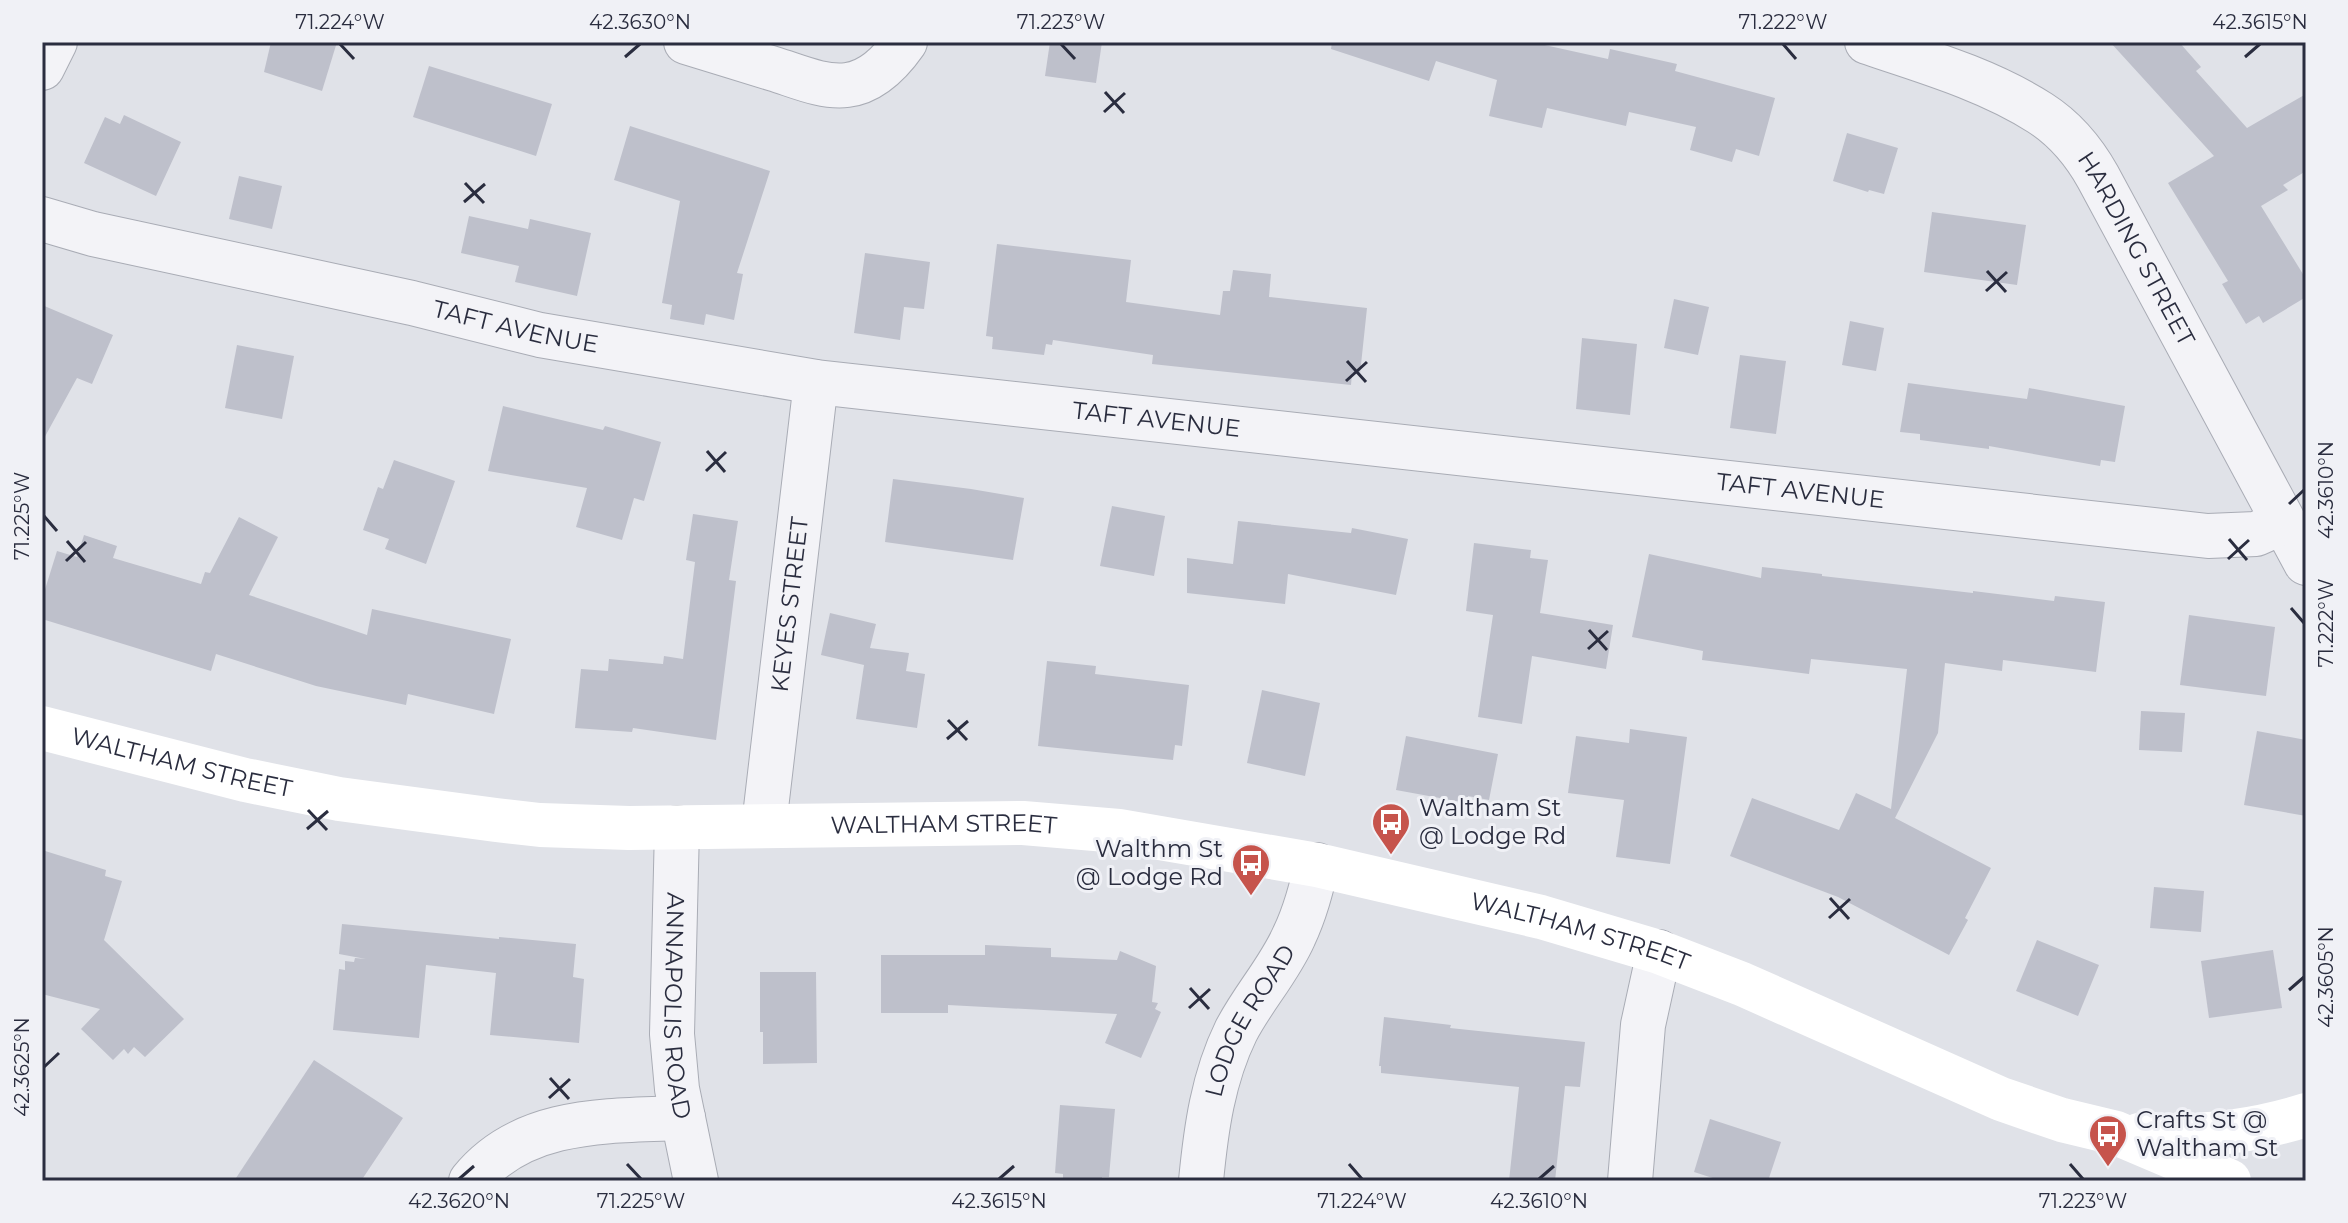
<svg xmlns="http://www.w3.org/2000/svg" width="2348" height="1223" font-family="Montserrat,sans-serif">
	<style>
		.building { fill: #bec0cb }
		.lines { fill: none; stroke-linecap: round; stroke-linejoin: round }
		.minor-casing { stroke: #a9acb5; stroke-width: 46 }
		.minor { stroke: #f3f3f7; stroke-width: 44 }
		.secondary { stroke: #fff; stroke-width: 44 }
		.ticks { fill: none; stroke: #2a2d3f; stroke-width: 3 }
		.labels { text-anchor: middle; stroke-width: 6; stroke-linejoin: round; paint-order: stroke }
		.street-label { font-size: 24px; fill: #2a2d3f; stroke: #f0f1f6 }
		.poi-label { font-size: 24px; fill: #2a2d3f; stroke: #f0f1f6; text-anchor: start }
		.neatline { fill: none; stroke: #2a2d3f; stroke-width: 3 }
		.ticks-label { font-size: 20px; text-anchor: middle; fill: #2a2d3f }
	</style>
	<rect width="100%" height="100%" fill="#e0e2e8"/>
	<!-- building -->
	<g class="building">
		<path d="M271,42h66l-15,49 -58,-19z"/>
		<path d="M1050,42h52l-6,41 -51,-7z"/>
		<path d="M1332,42h199l77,17 2,-10 67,15 -2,7 100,27 -16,58 -23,-7 -4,13 -42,-12 6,-23 -67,-15 -3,14 -79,-18 -5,20 -53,-12 8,-36 -61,-19 -7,20 -98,-32z"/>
		<path d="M2110,42h69l22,25 -5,4 51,57 59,-34v77l-23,14 5,5 -27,16 45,73v18l-43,26 -4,-7 -13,8 -24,-40 6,-3 -60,-98 46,-27z"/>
		<path d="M429,66l123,38 -16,52 -123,-39z"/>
		<path d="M124,115l57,27 -25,54 -72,-33 21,-46 15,7z"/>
		<path d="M630,126l140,45 -33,102 6,1 -9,46 -28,-6 -2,11 -34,-6 2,-14 -10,-2 18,-102 -66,-21z"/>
		<path d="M1847,133l51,15 -14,46 -15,-4 -1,2 -35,-11z"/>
		<path d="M239,176l43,10 -10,43 -43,-10z"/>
		<path d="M1932,212l94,13 -9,60 -93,-13z"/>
		<path d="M469,216l59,13 2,-10 61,14 -14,63 -62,-14 4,-16 -58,-13z"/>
		<path d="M997,244l134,16 -5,42 94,13 3,-24h7l3,-21 38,4 -2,23 98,11 -7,66 -8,-1 -1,12 -199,-21 1,-9 -100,-15 -1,5 -6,-1 -2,11 -52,-6 1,-12 -7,-1z"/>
		<path d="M865,253l65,9 -6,47 -20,-2 -4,33 -46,-7z"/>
		<path d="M1674,299l35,8 -11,48 -34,-7z"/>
		<path d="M42,305l71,30 -21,49 -15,-6 -35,64z"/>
		<path d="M1850,321l34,7 -8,43 -34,-6z"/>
		<path d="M1582,338l55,6 -7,71 -54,-6z"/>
		<path d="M237,345l57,11 -12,63 -57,-11z"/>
		<path d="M1740,355l46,6 -10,73 -46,-6z"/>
		<path d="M1908,383l119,16 2,-11 96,18 -10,56 -14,-2 -1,6 -111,-20v3l-69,-9v-6l-20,-2z"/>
		<path d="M503,406l100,24 2,-4 56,16 -17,59 -10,-3 -12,42 -46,-13 11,-39 -99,-17z"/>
		<path d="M394,460l61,21 -29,83 -41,-15 4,-10 -26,-9 15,-43 5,2z"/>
		<path d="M893,479l78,10 53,9 -11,62 -128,-18z"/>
		<path d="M1112,506l53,10 -11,60 -54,-10z"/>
		<path d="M693,514l45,7 -9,59 7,1 -20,159 -83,-12 -1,4 -57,-4 6,-59 27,2 1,-12 54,5 1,-8 19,3 12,-97 -9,-2z"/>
		<path d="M239,517l39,20 -29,58 118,40 5,-26 139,30 -17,75 -86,-20 -2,11 -90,-19 -100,-32 -5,17 -169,-52v-20l15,-48 20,6 7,-22 33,11 -4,12 88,26 4,-12 5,1z"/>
		<path d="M1238,521l113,12 1,-5 56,11 -12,56 -108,-21 -3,30 -98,-11v-35l46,6z"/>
		<path d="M1474,543l57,7 -1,8 18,2 -8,53 73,12 -7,44 -74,-13 -10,68 -44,-7 15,-102 -27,-4z"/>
		<path d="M1649,554l112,24 1,-11 60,7v2l151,17v-2l81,10 1,-5 50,6 -9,70 -93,-12 -1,11 -57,-8 -7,70 -43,85 96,50 -26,50 3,2 -19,35 -111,-58 -108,-41 22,-58 87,32 17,-37 35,16 16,-140 -96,-10 -2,15 -107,-14 1,-9 -71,-14z"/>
		<path d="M830,613l46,11 -6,24 39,5 -3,18 19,3 -8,54 -61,-9 8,-54 -43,-10z"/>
		<path d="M2189,615l86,12 -9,69 -86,-11z"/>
		<path d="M1047,661l49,5 -1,8 94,11 -7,61 -7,-1 -2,15 -135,-14z"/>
		<path d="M1262,690l58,13 -15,73 -58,-13z"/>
		<path d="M2141,711l44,2 -3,39 -43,-2z"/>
		<path d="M1630,729l57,8 -17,127 -54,-7 8,-57 -56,-7 8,-57 53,7z"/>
		<path d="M2257,731l49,9v76l-62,-11z"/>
		<path d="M1406,736l92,18 -9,46 -21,-4 -1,7 -71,-13z"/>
		<path d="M42,850l64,20 -1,6 17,5 -18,59 80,79 -39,38 -11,-10 -6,7 -4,-5 -11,11 -32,-31 19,-20 -58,-15z"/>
		<path d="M2154,887l50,4 -3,41 -51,-4z"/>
		<path d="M342,924l157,15v-2l77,7 -3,33 11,2 -5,64 -89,-8 6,-62 -70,-8 -7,73 -86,-8 6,-61 6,1v-9l9,1 1,-4 11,1 -27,-5z"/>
		<path d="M2037,940l62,25 -21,51 -62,-25z"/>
		<path d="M985,945l66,3v9l66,3 3,-9 36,15 -4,36 6,1 -3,6 6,3 -20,46 -36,-15 12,-29 -169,-9v8h-67v-58h104z"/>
		<path d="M2273,950l9,58 -73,10 -8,-57z"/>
		<path d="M760,972h56l1,91 -54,1v-32h-3z"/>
		<path d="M1384,1017l67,8 -1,3 135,14 -5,45 -15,-1 -10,95h-46l10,-94 -138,-14v-7h-2z"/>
		<path d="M314,1060l89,58 -42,63h-127z"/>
		<path d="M1060,1105l55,4 -6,68h-7v4h-39v-7l-8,-1z"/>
		<path d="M1710,1119l71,23 -13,39h-46l-28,-9z"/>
	</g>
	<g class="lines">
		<defs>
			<g id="minor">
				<path d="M686,42c29,9 59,18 88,27 23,7 49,19 73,16 25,-3 44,-23 58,-43"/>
				<path id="s1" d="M1867,42c57,19 122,38 173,71 25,16 44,39 58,64l208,386"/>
				<path d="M42,68l13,-26"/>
				<path id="s2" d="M42,219l51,15 319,69 128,32 276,47 1392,154 48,-2 27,-12"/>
				<path id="s3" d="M764,825l52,-443"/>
				<path id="s4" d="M677,828l-5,206 5,55 19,92"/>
				<path d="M471,1181c52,-64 137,-60 212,-63"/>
				<path id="s5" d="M1201,1181c5,-52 12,-103 35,-150 17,-33 43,-61 58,-95 11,-23 17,-47 23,-71"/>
				<path d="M1630,1181l13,-156 16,-73"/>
			</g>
		</defs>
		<!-- minor casing -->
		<use href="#minor" class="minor-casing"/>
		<!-- minor -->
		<use href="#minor" class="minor"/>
		<!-- secondary -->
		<g class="secondary">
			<path id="s6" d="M42,728l203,52 94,19 157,21 44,5 89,3 394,-5 96,8 198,34 224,52 118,35 83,32 259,115 61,21 54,13 113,48"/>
			<path d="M2139,1135c57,3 113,-3 167,-20"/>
		</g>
	</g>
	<!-- ticks -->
	<path class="ticks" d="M340,44l14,15M1061,44l14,15M1783,44l13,15M625,57l15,-13M2245,57l15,-13M1105,92l19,21M1104,112l21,-19M465,183l19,20M464,202l21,-18M1987,271l19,21M1986,291l21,-19M1347,361l19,21M1346,381l21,-19M707,451l18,21M706,471l20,-19M2289,504l15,-14M44,516l13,15M2229,539l18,21M67,541l18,21M2228,559l21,-19M66,561l20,-19M2291,608l13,15M1589,630l18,20M1588,649l20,-18M948,720l19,20M947,739l21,-18M308,810l19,20M307,829l21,-18M1830,898l19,21M1829,918l21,-19M1190,988l19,21M2289,990l15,-13M1189,1008l21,-19M44,1067l15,-14M550,1078l19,21M549,1098l21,-19M627,1164l14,15M1349,1164l13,15M2070,1164l13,15M459,1179l15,-13M999,1179l15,-13M1539,1179l15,-13"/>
	<!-- icons -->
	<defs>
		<symbol id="bus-pin" viewBox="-11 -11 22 30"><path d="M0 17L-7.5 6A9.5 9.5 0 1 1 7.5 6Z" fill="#c6544c" stroke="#f0f1f6"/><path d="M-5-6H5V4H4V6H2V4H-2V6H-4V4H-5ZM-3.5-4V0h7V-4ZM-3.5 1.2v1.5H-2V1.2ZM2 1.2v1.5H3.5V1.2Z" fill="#fff"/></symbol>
	</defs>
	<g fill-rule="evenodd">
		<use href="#bus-pin" x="1369" y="800" width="44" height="60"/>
		<use href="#bus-pin" x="1229" y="841" width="44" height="60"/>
		<use href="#bus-pin" x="2086" y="1112" width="44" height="60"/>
	</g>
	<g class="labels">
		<!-- street labels -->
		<g class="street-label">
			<text dy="8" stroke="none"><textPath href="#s1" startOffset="356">HARDING STREET</textPath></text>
			<text dy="8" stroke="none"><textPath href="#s2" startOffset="486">TAFT AVENUE</textPath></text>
			<text dy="8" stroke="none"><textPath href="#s2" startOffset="1134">TAFT AVENUE</textPath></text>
			<text dy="8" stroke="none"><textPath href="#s2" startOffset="1782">TAFT AVENUE</textPath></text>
			<text dy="8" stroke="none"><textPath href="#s3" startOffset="222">KEYES STREET</textPath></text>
			<text dy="8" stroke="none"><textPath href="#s6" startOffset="144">WALTHAM STREET</textPath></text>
			<text dy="8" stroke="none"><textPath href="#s6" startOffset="912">WALTHAM STREET</textPath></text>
			<text dy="8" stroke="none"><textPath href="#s6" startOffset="1560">WALTHAM STREET</textPath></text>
			<text dy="8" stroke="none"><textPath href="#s4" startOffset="178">ANNAPOLIS ROAD</textPath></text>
			<text dy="8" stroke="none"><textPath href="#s5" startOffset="170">LODGE ROAD</textPath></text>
		</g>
		<!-- poi labels -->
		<g class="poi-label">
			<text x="1419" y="816">Waltham St<tspan x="1419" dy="28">@ Lodge Rd</tspan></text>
			<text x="1223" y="857" text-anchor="end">Walthm St<tspan x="1223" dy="28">@ Lodge Rd</tspan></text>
			<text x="2136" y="1128">Crafts St @<tspan x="2136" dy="28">Waltham St</tspan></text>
		</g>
	</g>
	<!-- border -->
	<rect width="2348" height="1223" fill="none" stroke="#f0f1f6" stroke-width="88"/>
	<rect x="44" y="44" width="2260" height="1135" class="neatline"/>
	<g class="ticks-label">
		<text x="340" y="29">71.224°W</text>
		<text x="640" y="29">42.3630°N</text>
		<text x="1061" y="29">71.223°W</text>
		<text x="1783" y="29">71.222°W</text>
		<text x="2260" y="29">42.3615°N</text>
		<text transform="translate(2326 490) rotate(-90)" y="7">42.3610°N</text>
		<text transform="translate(22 516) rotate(-90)" y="7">71.225°W</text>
		<text transform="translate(2326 623) rotate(-90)" y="7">71.222°W</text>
		<text transform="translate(2326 977) rotate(-90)" y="7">42.3605°N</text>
		<text transform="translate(22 1067) rotate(-90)" y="7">42.3625°N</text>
		<text x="459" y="1208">42.3620°N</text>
		<text x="641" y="1208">71.225°W</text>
		<text x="999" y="1208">42.3615°N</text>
		<text x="1362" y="1208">71.224°W</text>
		<text x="1539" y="1208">42.3610°N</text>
		<text x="2083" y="1208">71.223°W</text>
	</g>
</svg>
